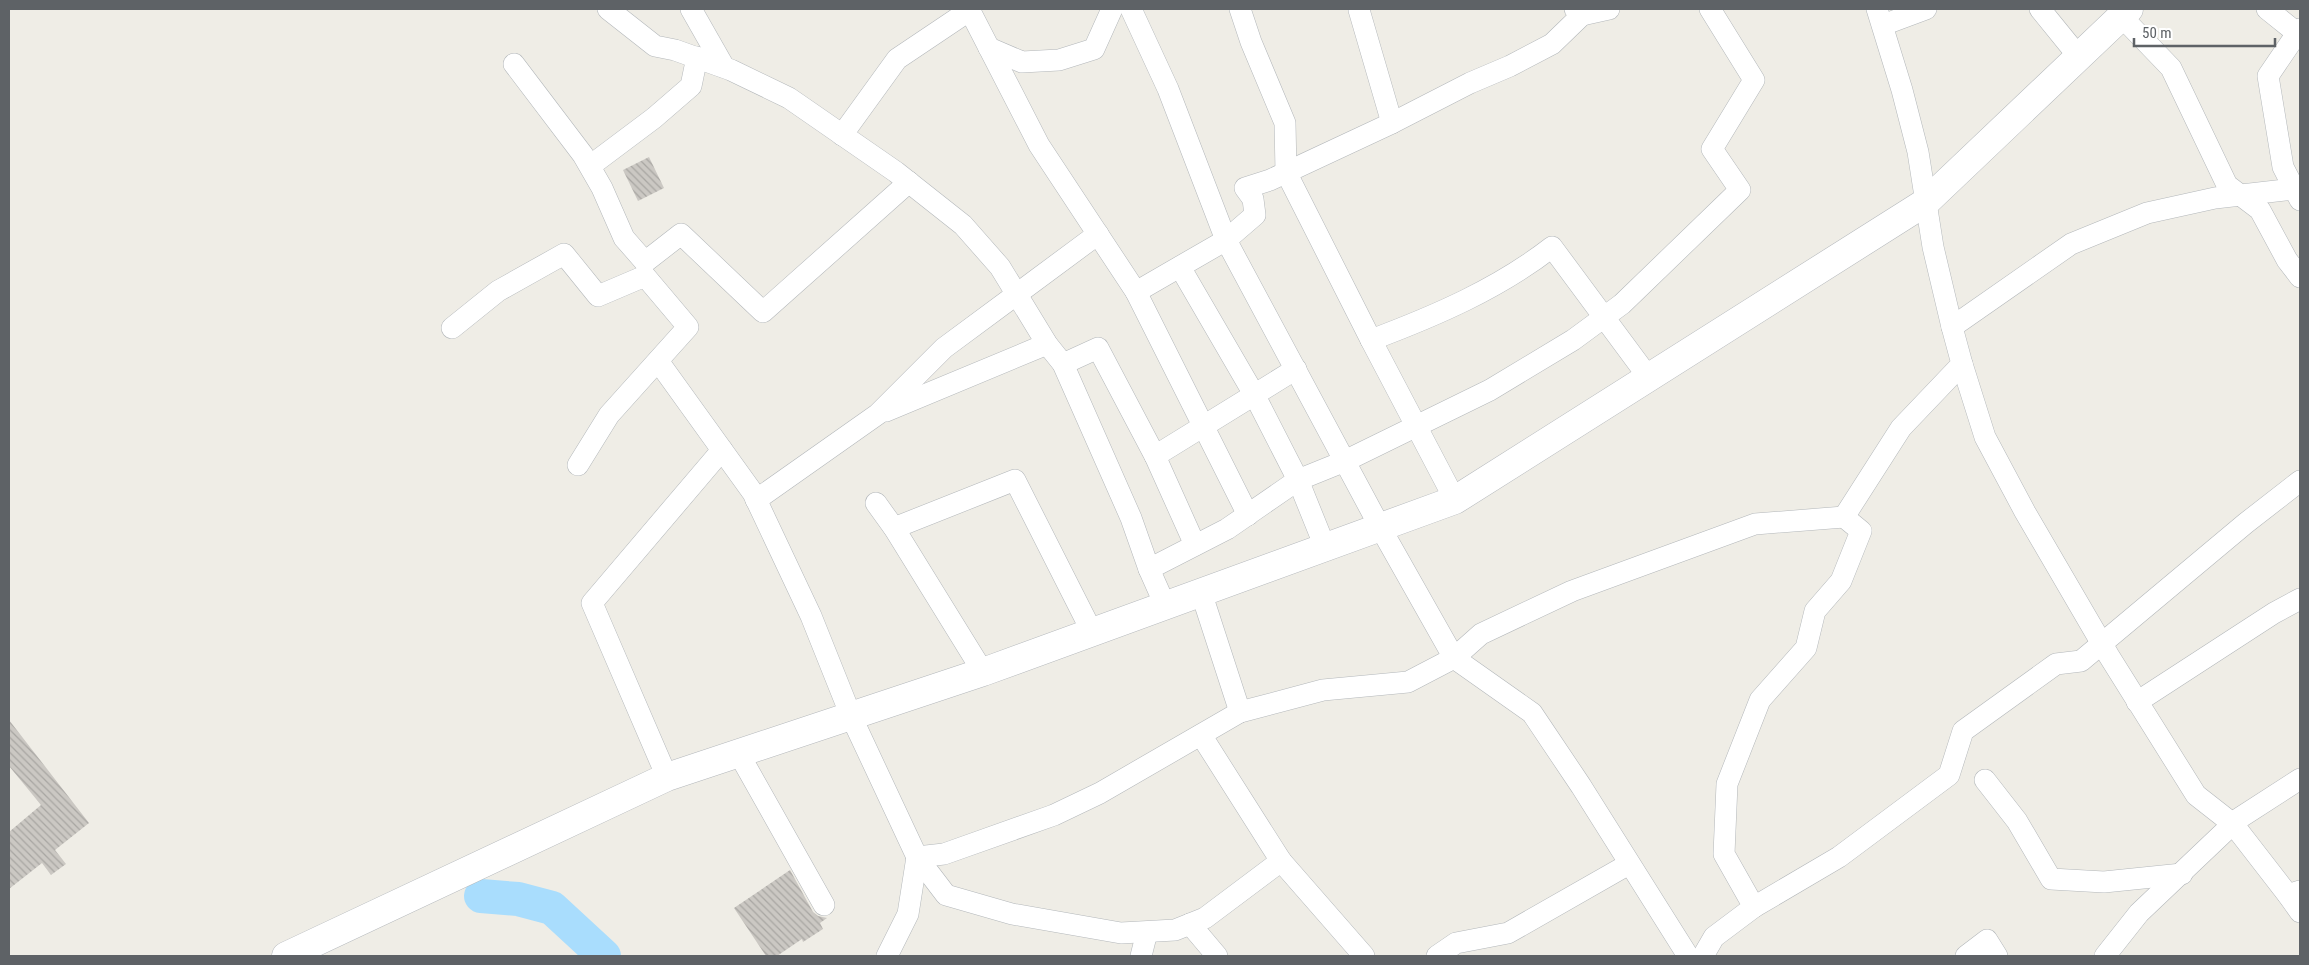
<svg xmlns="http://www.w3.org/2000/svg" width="2309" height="965" font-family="'Roboto Condensed',sans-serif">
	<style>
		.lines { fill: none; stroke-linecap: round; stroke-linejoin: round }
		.river { stroke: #a9ddfd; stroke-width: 34 }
		.building { fill: url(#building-back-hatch) }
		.street-casing { stroke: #b3b7ba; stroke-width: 22 }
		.secondary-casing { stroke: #b2b6ba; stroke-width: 29 }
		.street { stroke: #fff; stroke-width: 21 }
		.secondary { stroke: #fff; stroke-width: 28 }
	</style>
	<defs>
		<pattern id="building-back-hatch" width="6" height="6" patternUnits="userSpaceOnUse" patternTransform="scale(1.25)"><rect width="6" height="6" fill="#cbc8c3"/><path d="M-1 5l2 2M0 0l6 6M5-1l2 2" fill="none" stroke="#a8a6a2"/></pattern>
	</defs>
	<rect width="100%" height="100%" fill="#efede6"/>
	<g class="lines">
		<!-- river -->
		<path class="river" d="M481,896l37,3 34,9 52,48"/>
	</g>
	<!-- building -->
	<g class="building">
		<path d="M649,157l15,31 -26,13 -15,-31z"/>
		<path d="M9,720l80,103 -34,27 11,14 -15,11 -9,-12 -33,26v-57l32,-27 -32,-39z"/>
		<path d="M790,870l23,42 5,4 9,2 -7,5 3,6 -20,13 -1,-3 -25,17h-11l-32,-48z"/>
	</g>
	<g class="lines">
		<defs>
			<g id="street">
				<path d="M608,9l47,37 20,4 56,20 58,28 107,74 67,53 37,42 47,77 16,20 68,154 18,51"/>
				<path d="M691,9l33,58"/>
				<path d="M969,9l70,136 97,147 112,223"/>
				<path d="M1131,9l37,80 58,151 -90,52"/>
				<path d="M1240,9l11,33 34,81 1,49 85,168"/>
				<path d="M1575,9l7,6 27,-6"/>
				<path d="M1877,9l25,81 16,62 15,95 19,80"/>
				<path d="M2040,9l39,48"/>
				<path d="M2267,9l30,24"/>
				<path d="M1359,10l33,113"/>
				<path d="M1582,15l-30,29 -42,22 -40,17 -78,40 -122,57 -25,8 8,11 2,16 -29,25 154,287 74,131 27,-24 91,-43 183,-67 89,-7 57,-89 61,-64 -10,-37 119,-83 76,-31 68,-15 79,-9"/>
				<path d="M2121,16l50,52 56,117 33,25 27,50 13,17"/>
				<path d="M1883,25l43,-16"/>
				<path d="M989,48l33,14 37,-2 35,-11 18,-40"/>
				<path d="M514,64l69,91 19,33 22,50 21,24 36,-28 82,78 146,-130"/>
				<path d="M842,135l55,-76 73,-49"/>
				<path d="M590,166l64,-48 37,-32 6,-29"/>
				<path d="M2300,200l-17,-33 -15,-91 32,-47"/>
				<path d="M1180,267l75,129 43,84 27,67"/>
				<path d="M452,328l46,-37 66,-37 34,42 47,-20 43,51 -79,88 -31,50"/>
				<path d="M658,361l95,132 58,123 40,100 66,141 27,-3 110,-39 46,-22 140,-81 83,-22 85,-8 46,-24 78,55 49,73 107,170"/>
				<path d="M1063,364l35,-16 57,108 40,89"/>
				<path d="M1962,364l23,73 40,75 84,144 87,139 37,29 55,71 12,-4"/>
				<path d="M886,411l161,-67"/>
				<path d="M1155,456l141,-87"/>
				<path d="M756,500l122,-86 66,-66 154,-114"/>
				<path d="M1455,500l-84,-160c64,-24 127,-51 181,-93l97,131"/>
				<path d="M876,503l18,25 89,144"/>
				<path d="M894,528l121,-48 77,152"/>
				<path d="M1201,592l39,120"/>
				<path d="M1165,605l-16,-36 78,-40 71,-49 47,-19 145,-71 83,-50 49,-36 118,-114 -28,-41 42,-69 -44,-71"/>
				<path d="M2137,702l137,-89 26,-14"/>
				<path d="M739,754l85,151"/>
				<path d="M667,777l-75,-174 130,-153"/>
				<path d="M1985,780l32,41 34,58 53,3 78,-8"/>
				<path d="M917,857l29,38 66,19 109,19 54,-3 30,-12 76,-57 -80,-126"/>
				<path d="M1281,861l83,95"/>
				<path d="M2288,895l12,17"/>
				<path d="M1754,907l85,-50 110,-82 14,-44 93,-67 25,-3 165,-138 54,-42"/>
				<path d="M1190,924l27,32"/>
				<path d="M887,956l21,-42 9,-57"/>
				<path d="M1141,956l6,-24"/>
				<path d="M1437,956l19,-13 52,-10 121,-69"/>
				<path d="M1703,956l11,-19 40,-30 -30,-53 3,-70 33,-84 46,-52 9,-37 26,-30 20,-50 -17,-14"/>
				<path d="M1966,956l21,-16 10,16"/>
				<path d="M2105,956l34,-43 99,-94 62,-40"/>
			</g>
			<path id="secondary" d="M286,956l381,-179 316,-105 472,-172 471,-298 203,-193"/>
		</defs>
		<!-- street casing -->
		<use href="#street" class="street-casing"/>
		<!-- secondary casing -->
		<use href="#secondary" class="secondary-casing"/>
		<!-- street -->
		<use href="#street" class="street"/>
		<!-- secondary -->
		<use href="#secondary" class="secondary"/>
	</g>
	<!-- border -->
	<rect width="2309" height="965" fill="none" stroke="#5e6266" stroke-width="20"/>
	<!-- scale -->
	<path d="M2134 38v8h141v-8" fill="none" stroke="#5e6266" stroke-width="2.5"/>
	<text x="2142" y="38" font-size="15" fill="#5e6266" stroke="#ffffff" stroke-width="4" paint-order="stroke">50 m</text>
</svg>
